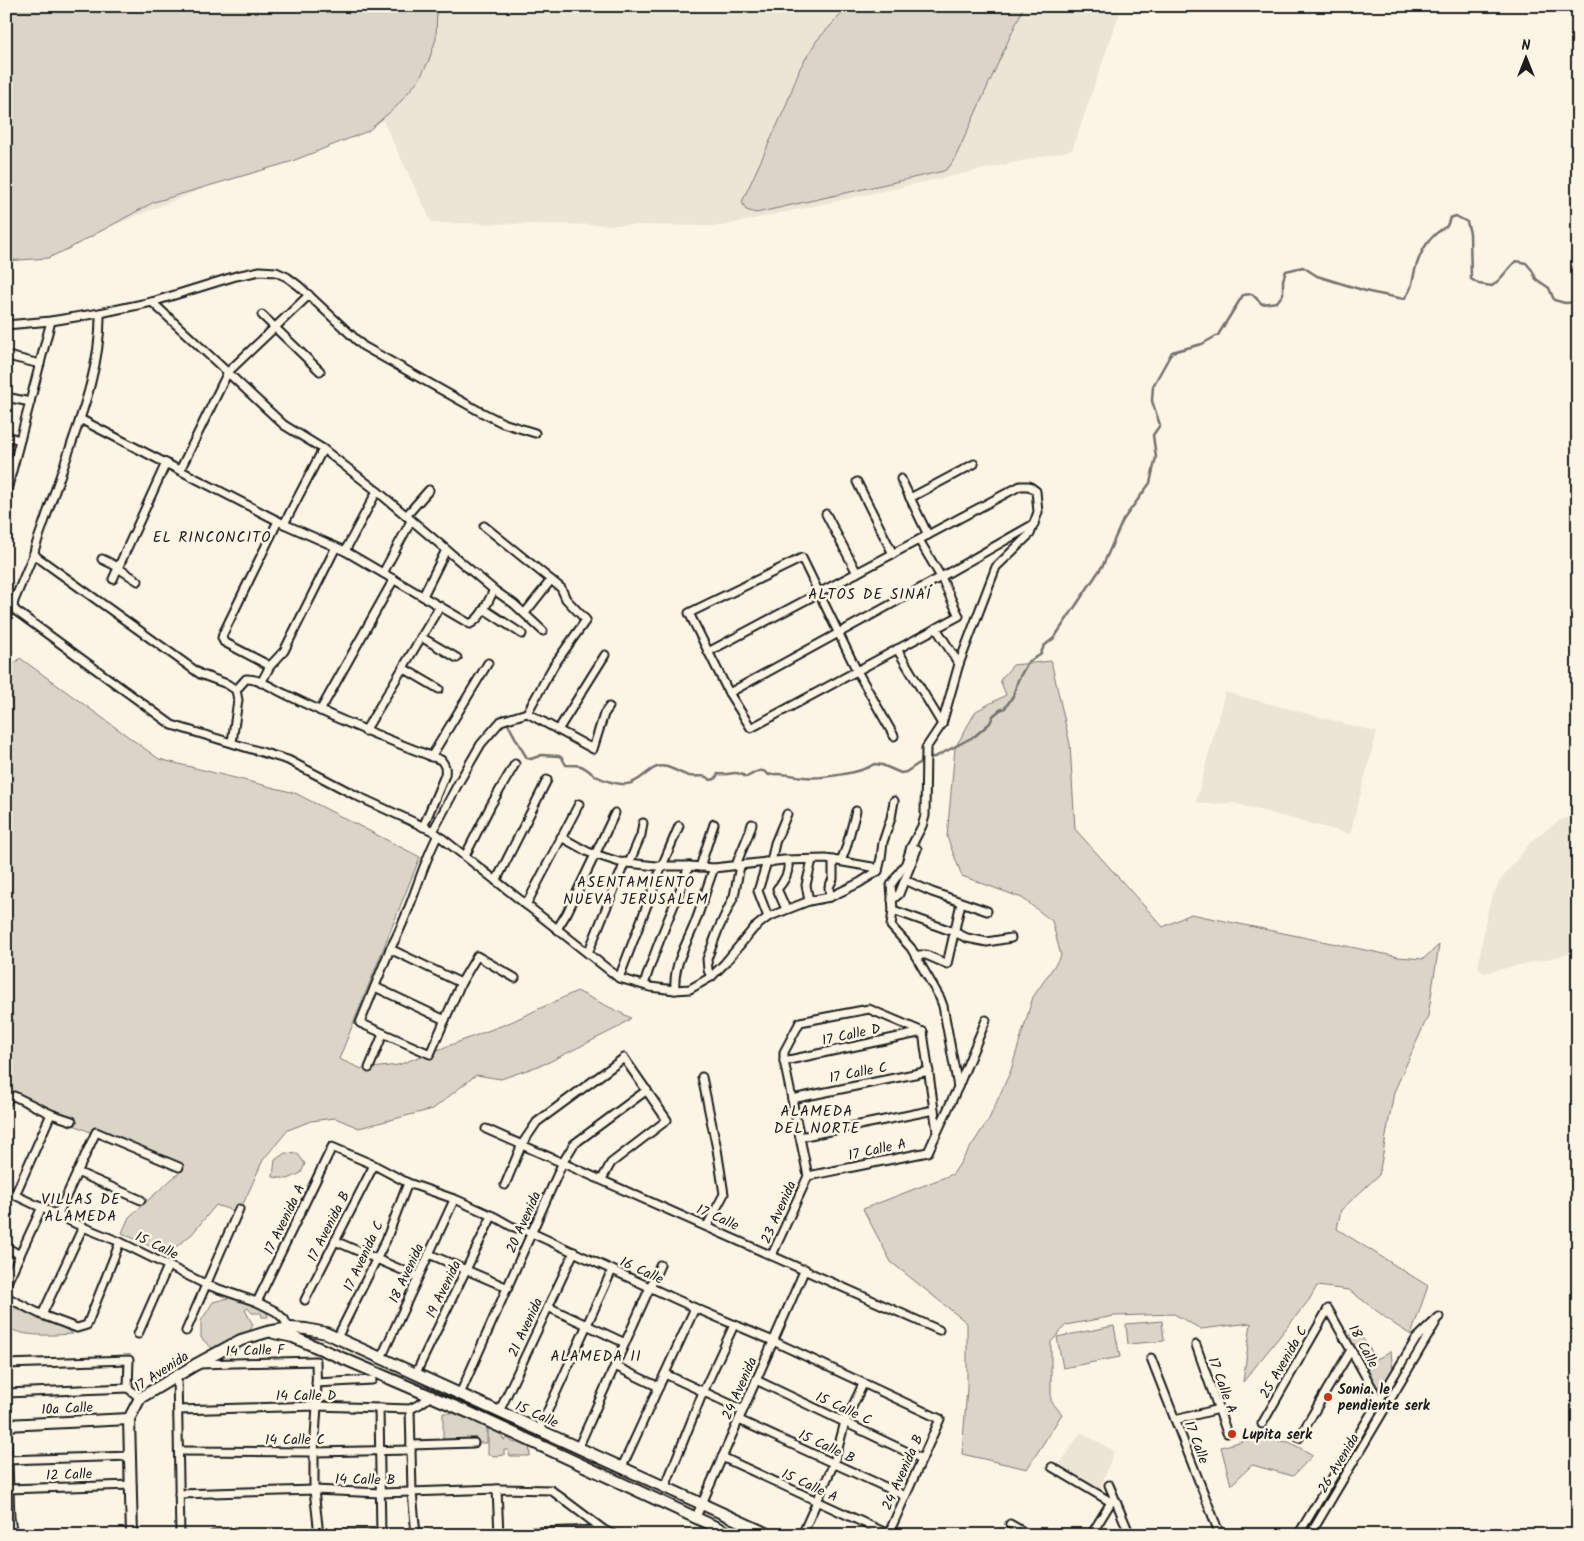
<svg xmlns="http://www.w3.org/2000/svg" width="1584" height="1541" font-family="Kalam,sans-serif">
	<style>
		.built { fill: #ebe5d6 }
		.green { fill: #dbd5c8; stroke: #7c7872 }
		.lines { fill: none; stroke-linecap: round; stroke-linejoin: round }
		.stream { stroke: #75726c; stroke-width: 2.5 }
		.street-casing { stroke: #1c1c1c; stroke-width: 11 }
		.secondary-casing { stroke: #1c1c1c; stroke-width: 14 }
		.street { stroke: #fcf5e5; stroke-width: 7 }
		.secondary { stroke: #fcf5e5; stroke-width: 10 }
		.poi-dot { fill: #c8321e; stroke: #fcf5e5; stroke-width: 2 }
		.labels { text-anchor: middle; stroke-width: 5; stroke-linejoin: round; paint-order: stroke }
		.street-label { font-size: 14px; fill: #1c1c1c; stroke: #fcf5e5 }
		.poi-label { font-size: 14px; font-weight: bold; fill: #1c1c1c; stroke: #fcf5e5; text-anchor: start }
		.neighbourhood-label { font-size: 15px; letter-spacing: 1px; fill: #1c1c1c; stroke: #fcf5e5 }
	</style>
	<rect width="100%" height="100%" fill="#fcf5e5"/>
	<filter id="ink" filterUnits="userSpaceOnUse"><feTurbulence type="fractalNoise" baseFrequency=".02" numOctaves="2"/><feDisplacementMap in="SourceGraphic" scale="10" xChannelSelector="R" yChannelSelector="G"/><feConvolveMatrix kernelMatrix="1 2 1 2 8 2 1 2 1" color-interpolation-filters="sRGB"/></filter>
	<g filter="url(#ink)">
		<!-- built -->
		<g class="built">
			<path d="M6,6h1116l-50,144 -350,76 -290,-3 -52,-108 -347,144z"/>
			<path d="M6,667l2,3 4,41 -6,37z"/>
			<path d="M1225,692l152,40 -27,102 -117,-31 -28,1 -9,-2z"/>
			<path d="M1578,813v139l-94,21 -6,-6 7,-43 5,-22 10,-21 32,-41 27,-19z"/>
			<path d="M1081,1432l33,19 -14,39 -40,-26z"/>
		</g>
		<!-- green -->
		<g class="green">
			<path d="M6,6h431l-1,33 -7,21 -9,18 -23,28 -29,25 -78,31 -136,40 -84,46 -22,10 -42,3z"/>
			<path d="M849,6h175l-68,150 -6,10 -6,5 -188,42 -10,-3 -4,-8 43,-94 15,-40 17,-28z"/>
			<path d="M20,658l139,101 136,34 125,64 -81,202 23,10 36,-4 113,-43 66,-31 54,27 -14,10 -70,35 -46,16 -25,-4 -43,34 -74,19 -24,-10 -24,3 -23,9 -25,30 -24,53 -23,-8 -24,29 -25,20 -45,-21 7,-16 53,-47 -176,-73v-349l6,-37 -4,-41z"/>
			<path d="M1051,661l19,83 5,85 88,98 28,-13 208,43 24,2 16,-14 -11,71 -34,76 -15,83 -38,35 -4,19 91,57 -17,49 -17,-11 -45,-34 -32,-4 -8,14 -66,82 8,-59 -50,6 -27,-15 -60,2 -48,9 -15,17v59l11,13 -35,55 -65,-15 5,-66v-65l-76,-61 -28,-53 90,-35 36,-55 22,-49 22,-73 28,-41 -9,-35 -30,-23 -60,-22 -15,-39 8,-89 21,-37 30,-16 -6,-15 13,-15z"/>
			<path d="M285,1153l13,1 7,10 -4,9 -13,6 -15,-2 2,-17z"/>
			<path d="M6,1293l67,41c-22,1 -47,4 -67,-7z"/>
			<path d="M232,1297l14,3 20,8 2,9h-6l-1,-4h-9l-4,-5 -3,2 8,15 -4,7 -11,4 -25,13 -12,-11v-17l12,-19z"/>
			<path d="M1162,1321l2,20 -36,3 -2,-20z"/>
			<path d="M1114,1326l6,31 -57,11 -6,-31z"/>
			<path d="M1356,1329l21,30 14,-8 2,21 -16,16 -29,-51z"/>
			<path d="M443,1413h27l17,8v22l-44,-1z"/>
			<path d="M488,1428l9,1 6,4 -1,4 2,3 4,-2 4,4 5,1 1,-2 -4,-2 15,5 1,11 -2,1h-18l-2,-6h-4v5l-7,1 -9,-1z"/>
			<path d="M1250,1439l39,3 24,13 -20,21 -41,-11 -21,20 -10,-38z"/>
		</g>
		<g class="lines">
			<!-- stream -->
			<path class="stream" d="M503,715c8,14 15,29 24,43l4,1 11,-4 17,1 3,2 4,7c5,0 11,0 15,1 5,2 9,6 13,9 9,5 23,10 33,9 12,-1 19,-13 30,-17 9,-4 23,7 32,9 9,2 14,-3 22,4l4,-1 3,-5c11,2 18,-5 28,3 9,-3 14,-11 23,-2 11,-3 24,1 35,2 16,2 58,-4 70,-13l8,1 19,8 5,-1 18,-12 13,-4 38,-20 15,-13 3,-7 7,-6 5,-2 8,-12 5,-16 10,-18 12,-7 4,-9 10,-8 49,-73 20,-45 27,-37 6,-26 -3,-22 7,-10 -8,-24 1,-15 19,-34 30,-8 16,-9 25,-40 9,-1 10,10 15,-2 6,-8v-14l3,-9 17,-4 14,9 52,16 35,7c9,-11 8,-17 11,-29 6,-20 14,-34 32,-44l3,-8 6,-2 11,6 3,11 1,46 8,5 13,2c10,-7 15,-17 24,-25l10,2 6,7 4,9 13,9 5,12 11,3 13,-1"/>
			<defs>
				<g id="street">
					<path d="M152,302l132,123 39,24 54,42 117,99 20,14 29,27"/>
					<path d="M100,313c1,48 -16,96 -32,141 -11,31 -22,62 -33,94l-1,5 -20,48 -1,6 3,4 156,114 116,35 69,36 76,35 186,147 31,9 25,3 15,-1 21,-12 13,-13 30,-36 14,-11 41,-16 21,-4 29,-14 19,-12 3,-13 2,-16 8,-24 3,-17"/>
					<path d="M262,315l58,56"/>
					<path d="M6,325l45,-4 49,-8 52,-11 84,-26 24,-5 16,1 11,5 12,9 64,60 116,65 24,12 32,10"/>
					<path d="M8,356l32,8"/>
					<path d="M6,397l24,5"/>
					<path d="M80,419l204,105 61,27 125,73c12,-6 18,-23 24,-34"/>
					<path d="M6,436l14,4"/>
					<path d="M180,470l48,-98 81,-77"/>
					<path d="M901,479l27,56"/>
					<path d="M857,482l36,72"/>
					<path d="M6,494l45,-173"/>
					<path d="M910,498l64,-34"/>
					<path d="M826,514l31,59"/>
					<path d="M406,516l23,-26"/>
					<path d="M284,524l39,-75"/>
					<path d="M484,526l77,62 5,11 20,21 -32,45 -27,48"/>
					<path d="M345,551l32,-60"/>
					<path d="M34,553l3,4 163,117 27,10 9,6 2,10 -6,42"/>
					<path d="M102,559l16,8"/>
					<path d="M118,568l20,13"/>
					<path d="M383,573l28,-52"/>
					<path d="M113,579l53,-116"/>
					<path d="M423,596l23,-46"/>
					<path d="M484,609l38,25"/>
					<path d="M525,613l26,-33"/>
					<path d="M936,628l23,36"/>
					<path d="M421,637l36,21"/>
					<path d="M897,649l45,75"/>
					<path d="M708,652l312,-166h9l7,5 2,21 -8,22 -34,33 -37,97 -17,60 -16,24 -1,68 -3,10 -11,21 -5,16 -15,22 2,25 -2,16 20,22 29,50 3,8 15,81"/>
					<path d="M270,666l-46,-24 -2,-4 1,-4 55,-113"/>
					<path d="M403,668l36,21"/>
					<path d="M261,683l9,-17 14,-15 52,-104"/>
					<path d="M236,690l10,-11c13,-1 28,10 39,15 51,25 103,46 156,66 4,5 5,8 4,15l-22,52"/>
					<path d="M729,693l212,-116 93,-53"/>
					<path d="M320,711l74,-132"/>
					<path d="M558,730l47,-75"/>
					<path d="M365,731l75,-125"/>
					<path d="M894,736l-37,-65 -55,-113 -113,55 40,80 22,35 208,-112 -18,-39 -22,-37"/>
					<path d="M431,757l57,-94"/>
					<path d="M433,831l26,-49 22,-38 20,-23 26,-8 66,36 11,-35 5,-7"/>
					<path d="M438,835c-19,36 -27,78 -48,114l71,34"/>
					<path d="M561,837l27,15 31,10 37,4h33l25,2 70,-8 42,-1 46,8 6,4"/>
					<path d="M465,856l26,-51 24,-41"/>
					<path d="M841,861l5,-13 10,-37"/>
					<path d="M765,862l1,3 -8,26 10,26"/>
					<path d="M771,862l4,-19 12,-29"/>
					<path d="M629,863l12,-28 2,-12"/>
					<path d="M736,866c4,-14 12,-27 16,-42"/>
					<path d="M700,867l14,-43"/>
					<path d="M905,880l27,12 55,19"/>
					<path d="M496,881l51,-101"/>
					<path d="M830,897l-1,-10 4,-8v-19"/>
					<path d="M892,900l7,-6 18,-45 -6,-2"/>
					<path d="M809,901l-3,-16 6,-25"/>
					<path d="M526,905l53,-101"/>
					<path d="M786,909l-9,-20c7,-7 14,-19 10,-29"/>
					<path d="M893,910l61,22 13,6 20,4 24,-4"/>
					<path d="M557,929l10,-16 48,-100"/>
					<path d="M390,949l-30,74 70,31 31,-71 16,-27 38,22"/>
					<path d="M588,953l37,-91"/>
					<path d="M915,955h11l21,9 14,-61"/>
					<path d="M711,977l-3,-7 -1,-11 11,-29 16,-34 6,-30"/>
					<path d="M619,978l43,-112 17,-40"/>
					<path d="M644,985c12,-41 31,-79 45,-119"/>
					<path d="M375,987l70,33"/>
					<path d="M675,990c-2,-26 11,-44 20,-67 7,-18 12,-37 19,-55"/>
					<path d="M923,1032l14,99"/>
					<path d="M784,1061l139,-29"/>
					<path d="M369,1068l14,-34"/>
					<path d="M702,1077l15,72 7,45 -17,32"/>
					<path d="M792,1099l137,-28"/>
					<path d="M6,1103l3,-5 5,-2 37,18 21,7"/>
					<path d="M486,1129l453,201"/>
					<path d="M800,1137l134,-27"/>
					<path d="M77,1172l64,28"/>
					<path d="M808,1176l120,-24 30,-65 28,-67"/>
					<path d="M505,1185l17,-41 15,-22 87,-64 43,62 -56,43 -9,16"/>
					<path d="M6,1191l77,36 37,15 87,43 50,17 18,9 9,8 6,11"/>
					<path d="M15,1195l36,-81"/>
					<path d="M58,1214l38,-82 83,35"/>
					<path d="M335,1241l83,36"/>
					<path d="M6,1247l14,8"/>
					<path d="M429,1254l79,34"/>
					<path d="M772,1255l36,-79 -24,-115v-9l16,-30 69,-13 54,23"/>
					<path d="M6,1285l36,-78"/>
					<path d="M6,1297l36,18 35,13 10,-3 33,-83"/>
					<path d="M305,1300l69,-135"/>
					<path d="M257,1302l75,-155 42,18 34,18 49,17 38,17 16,9 21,7 163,75 78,33 167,78 -52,116"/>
					<path d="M548,1307l77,36"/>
					<path d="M42,1315l41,-88"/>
					<path d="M186,1331l53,-122"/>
					<path d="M138,1334l30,-68"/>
					<path d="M337,1338l49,-98 22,-57"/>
					<path d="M1196,1345l31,88"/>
					<path d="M381,1358l73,-158"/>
					<path d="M1151,1358l69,177"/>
					<path d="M6,1364l123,-4 -1,28 12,10"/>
					<path d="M198,1364l118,-3 1,45 -3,46v38l5,45"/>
					<path d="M615,1366l44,21"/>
					<path d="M416,1373l76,-157"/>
					<path d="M665,1374l78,36"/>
					<path d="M177,1375l3,160"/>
					<path d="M756,1380l166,79"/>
					<path d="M316,1383l56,-3"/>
					<path d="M6,1393l122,-5"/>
					<path d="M460,1394l103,-232 11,-18 73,-54"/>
					<path d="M6,1408l4,110 3,17"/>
					<path d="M379,1408l2,127"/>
					<path d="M410,1409l2,83 4,43"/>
					<path d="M178,1410l139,-4 93,3 10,-5 10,-7"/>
					<path d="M499,1412l75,-160"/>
					<path d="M739,1420l166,76"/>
					<path d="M1175,1420l44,-11"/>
					<path d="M1262,1424l66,-115 51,91"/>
					<path d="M539,1430l73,-160"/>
					<path d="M1299,1438l29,-50 23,-38"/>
					<path d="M411,1445l63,-2"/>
					<path d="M578,1448l82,-183"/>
					<path d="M179,1451l135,1 97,-2"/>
					<path d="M722,1457l166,77"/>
					<path d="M6,1460l125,-4"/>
					<path d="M622,1467l73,-159"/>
					<path d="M1052,1467l59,35"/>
					<path d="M1109,1485l21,50"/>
					<path d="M665,1487l38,-95 31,-67"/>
					<path d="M7,1489l125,-4"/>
					<path d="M497,1489l2,46"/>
					<path d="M179,1494l135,-4 67,3 116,-4 54,1 53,40 10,5"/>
					<path d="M696,1517l109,-248"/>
					<path d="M1010,1524l19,11"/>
					<path d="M213,1535l168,-1"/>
					<path d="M431,1535l172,-5"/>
					<path d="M802,1535l32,-72 11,-41 18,-38"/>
					<path d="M1091,1535l22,-36"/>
					<path d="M1298,1535l118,-196 23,-22"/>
					<path d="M1310,1535l125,-211"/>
				</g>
				<g id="secondary">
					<path d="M274,1333l19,4 177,76 263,122"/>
					<path d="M6,1425l123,-6"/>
					<path d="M132,1535l-3,-116 11,-21 55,-33 46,-25 26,-8 23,-4 16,1 20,4 444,202"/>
				</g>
			</defs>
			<!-- street casing -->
			<use href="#street" class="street-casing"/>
			<!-- secondary casing -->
			<use href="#secondary" class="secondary-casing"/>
			<!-- street -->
			<use href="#street" class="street"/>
			<!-- secondary -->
			<use href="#secondary" class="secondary"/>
		</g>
	</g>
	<!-- markers -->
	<g class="poi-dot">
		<circle cx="1328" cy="1397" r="5"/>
		<circle cx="1232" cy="1434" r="5"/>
	</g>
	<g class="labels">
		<!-- street labels -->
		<g class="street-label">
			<text transform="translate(851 1034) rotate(-12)" y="5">17 Calle D</text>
			<text transform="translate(858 1072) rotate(-11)" y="5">17 Calle C</text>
			<text transform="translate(877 1149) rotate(-12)" y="5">17 Calle A</text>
			<text transform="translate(778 1212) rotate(-66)" y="5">23 Avenida</text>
			<text transform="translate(718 1217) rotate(24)" y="5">17 Calle</text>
			<text transform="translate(284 1219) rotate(-64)" y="5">17 Avenida A</text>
			<text transform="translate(523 1222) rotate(-66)" y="5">20 Avenida</text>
			<text transform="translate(328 1226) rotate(-63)" y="5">17 Avenida B</text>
			<text transform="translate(157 1245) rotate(26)" y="5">15 Calle</text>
			<text transform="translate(363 1256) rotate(-65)" y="5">17 Avenida C</text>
			<text transform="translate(642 1270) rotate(25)" y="5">16 Calle</text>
			<text transform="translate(406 1273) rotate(-65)" y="5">18 Avenida</text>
			<text transform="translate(443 1289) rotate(-64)" y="5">19 Avenida</text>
			<text transform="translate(525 1327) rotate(-65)" y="5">21 Avenida</text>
			<text transform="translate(1364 1346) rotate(61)" y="5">18 Calle</text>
			<text transform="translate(255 1350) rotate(-2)" y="5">14 Calle F</text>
			<text transform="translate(1283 1362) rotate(-60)" y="5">25 Avenida C</text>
			<text transform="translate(161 1371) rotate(-33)" y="5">17 Avenida</text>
			<text transform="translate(1223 1385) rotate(70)" y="5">17 Calle A</text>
			<text transform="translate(739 1388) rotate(-66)" y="5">24 Avenida</text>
			<text x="306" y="1400">14 Calle D</text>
			<text transform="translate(67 1408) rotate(-3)" y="5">10a Calle</text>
			<text transform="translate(844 1408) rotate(25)" y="5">15 Calle C</text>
			<text transform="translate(537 1414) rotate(24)" y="5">15 Calle</text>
			<text x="295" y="1444">14 Calle C</text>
			<text transform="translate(1197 1442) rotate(69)" y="5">17 Calle</text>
			<text transform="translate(827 1446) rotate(25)" y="5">15 Calle B</text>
			<text transform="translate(1338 1463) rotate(-59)" y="5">26 Avenida</text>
			<text transform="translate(902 1472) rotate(-66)" y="5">24 Avenida B</text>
			<text transform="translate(69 1474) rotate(-2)" y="5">12 Calle</text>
			<text transform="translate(365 1479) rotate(1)" y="5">14 Calle B</text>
			<text transform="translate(810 1485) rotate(25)" y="5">15 Calle A</text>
		</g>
		<!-- poi labels -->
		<g class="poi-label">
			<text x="1338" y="1394">Sonia. le<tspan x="1338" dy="16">pendiente serk</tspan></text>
			<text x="1242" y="1439">Lupita serk</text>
		</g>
		<!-- neighbourhood labels -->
		<g class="neighbourhood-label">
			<text x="212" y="542">EL RINCONCITO</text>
			<text x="870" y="599">ALTOS DE SINAÍ</text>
			<text x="636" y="887">ASENTAMIENTO<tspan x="636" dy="17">NUEVA JERUSALEM</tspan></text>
			<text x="817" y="1116">ALAMEDA<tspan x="817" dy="17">DEL NORTE</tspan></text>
			<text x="81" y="1204">VILLAS DE<tspan x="81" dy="17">ALAMEDA</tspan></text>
			<text x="596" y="1361">ALAMEDA II</text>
		</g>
	</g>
	<!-- margin -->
	<rect width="1584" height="1541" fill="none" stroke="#fcf5e5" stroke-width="25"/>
	<rect x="12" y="12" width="1559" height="1516" fill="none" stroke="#1c1c1c" stroke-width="2" filter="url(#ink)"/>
	<!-- north arrow -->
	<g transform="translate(1526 58)" stroke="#fcf5e5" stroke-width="4" paint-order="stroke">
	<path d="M0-4L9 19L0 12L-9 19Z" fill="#1c1c1c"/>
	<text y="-8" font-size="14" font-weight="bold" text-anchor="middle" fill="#1c1c1c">N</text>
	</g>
</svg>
